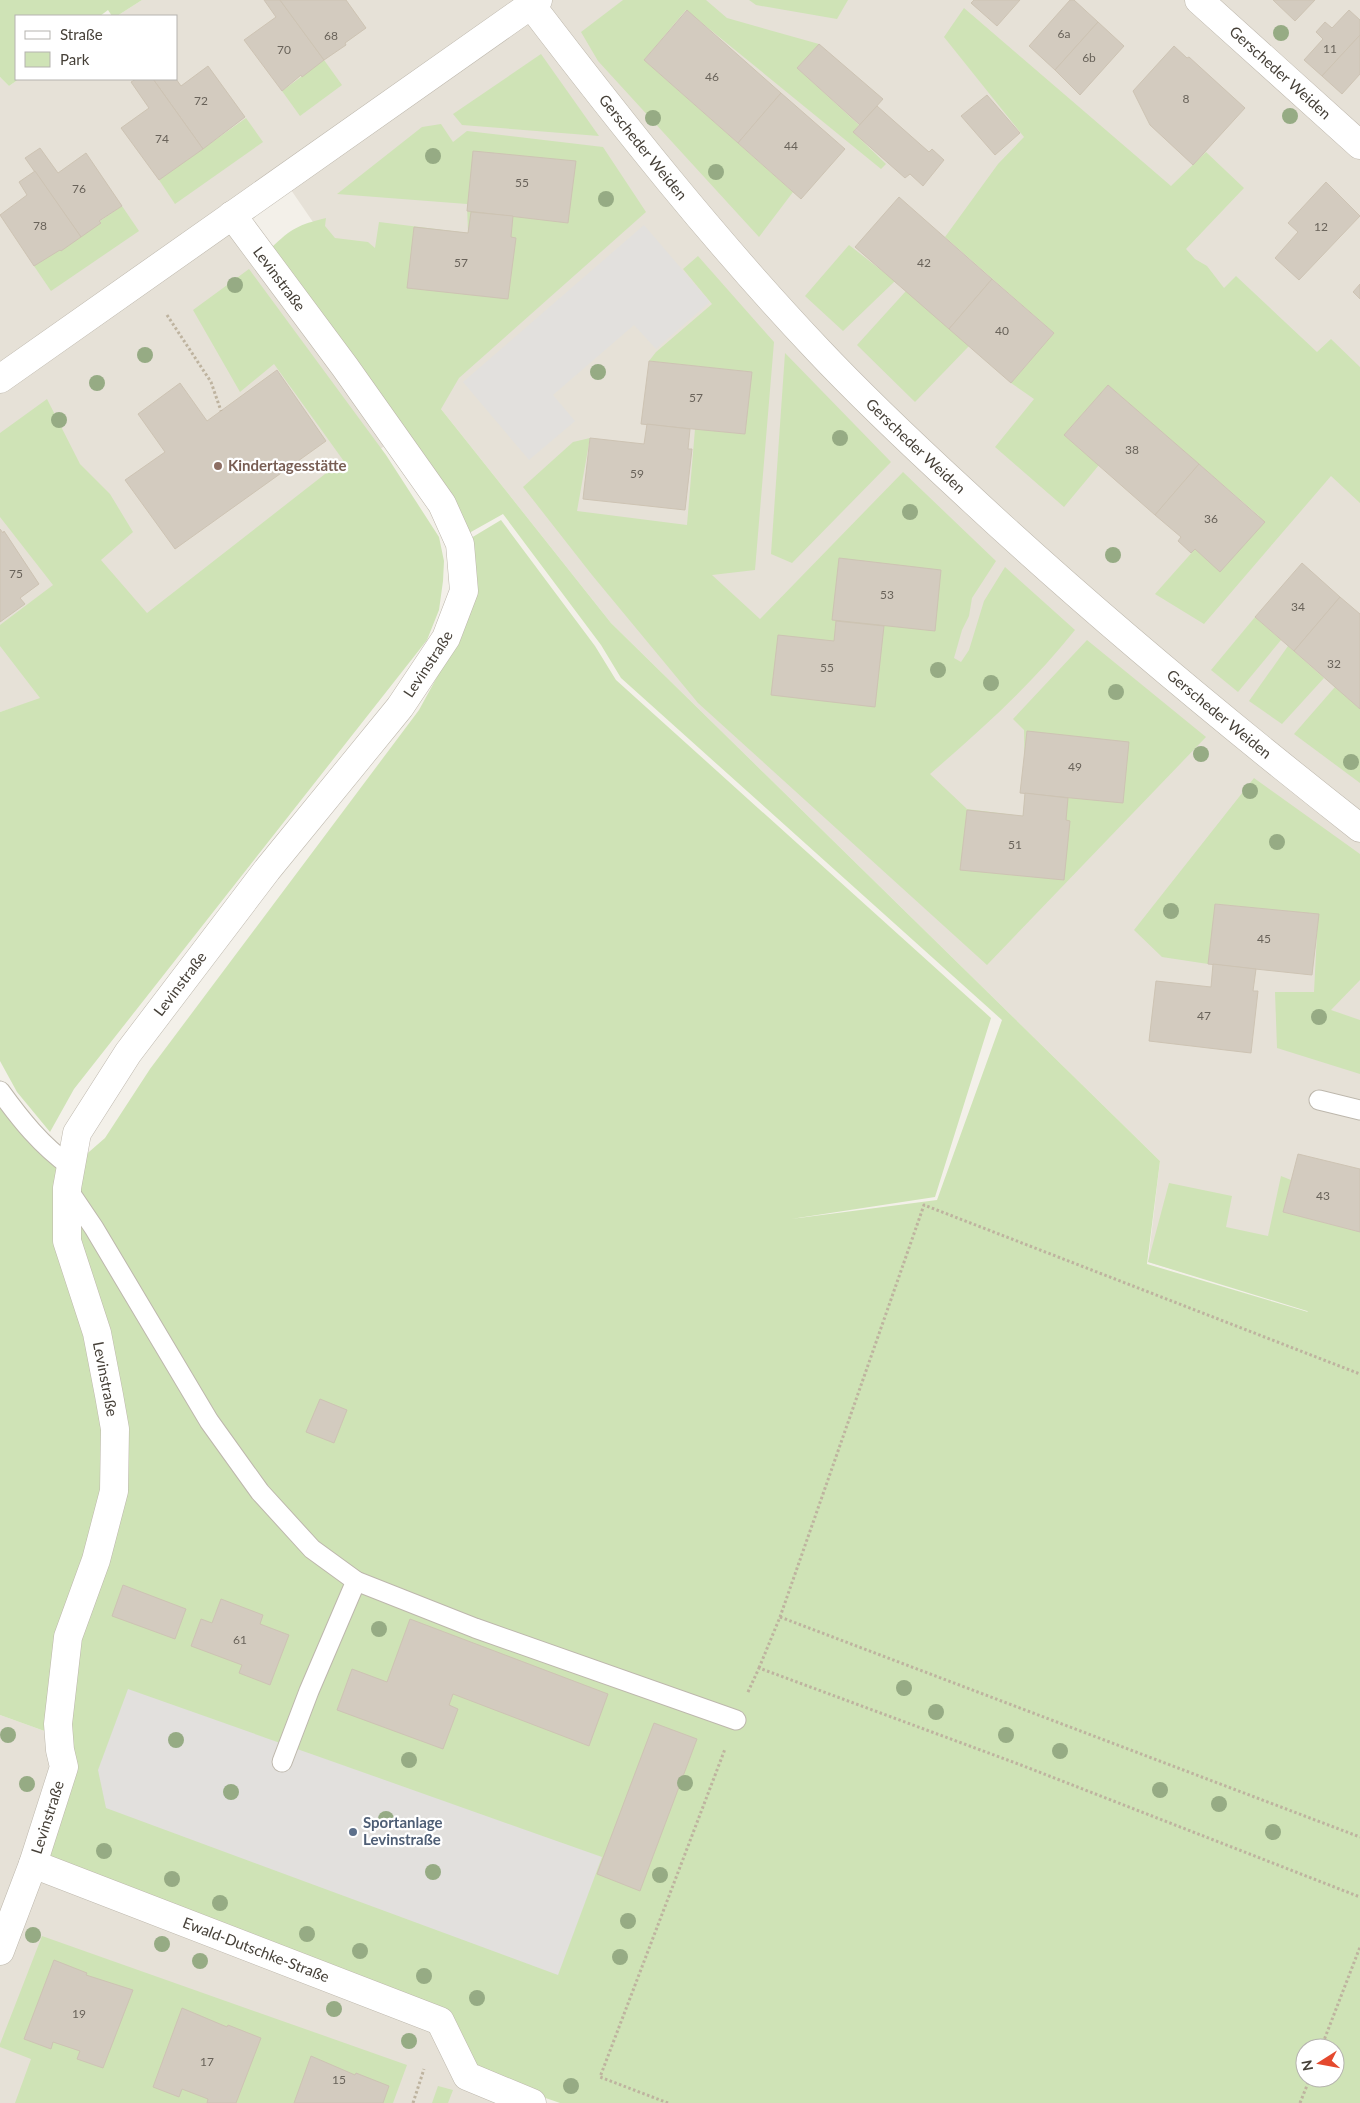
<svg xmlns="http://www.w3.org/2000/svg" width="1360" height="2103" font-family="Lato,sans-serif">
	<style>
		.residential { fill: #e6e1d7 }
		.green { fill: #cfe3b6; fill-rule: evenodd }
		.parking { fill: #e2e0dd }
		.building { fill: #d3cbbf; stroke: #cdc3b3 }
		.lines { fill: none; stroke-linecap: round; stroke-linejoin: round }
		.lane-casing { stroke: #bdb7ac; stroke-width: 21 }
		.street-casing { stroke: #bdb7ac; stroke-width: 29 }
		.path { stroke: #beb39f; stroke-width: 3; stroke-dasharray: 2.5 2.5; stroke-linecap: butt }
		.lane { stroke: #fff; stroke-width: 19 }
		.street { stroke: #fff; stroke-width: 28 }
		.tree { fill: #96ab84 }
		.education-dot { fill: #8d6e63; stroke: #fff; stroke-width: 2 }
		.service-dot { fill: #5c6f8a; stroke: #fff; stroke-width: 2 }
		.labels { text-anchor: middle; stroke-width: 4.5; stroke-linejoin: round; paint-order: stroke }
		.number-label { font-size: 12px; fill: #69635a }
		.street-label { font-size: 15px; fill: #464038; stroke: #fff }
		.education-label { font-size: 15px; font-weight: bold; fill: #785e54; stroke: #fff; text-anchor: start }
		.service-label { font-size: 15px; font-weight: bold; fill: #4e5e75; stroke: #fff; text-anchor: start }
	</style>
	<rect width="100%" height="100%" fill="#f3f0e9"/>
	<!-- residential -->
	<g class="residential">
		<path d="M142,0h391l-312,215 166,229 -347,255 -40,13v-635l9,9 10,-7h157v-63h-59z"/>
		<path d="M544,0h816v1325l-212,-63 12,-101 -549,-538 -170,-214 -152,-222z"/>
		<path d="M0,1715l50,18 383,296 70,74h-503z"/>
	</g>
	<!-- green -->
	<g class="green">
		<path d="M0,0h142l-25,16h-5l-4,-6 -8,6h-84v63h3l-10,7 -9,-9z"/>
		<path d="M623,0h83l21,18 92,26 -22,24 62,57 -6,7 33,32 -5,5 -195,-159 -42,50 149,132 -34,45 -161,-176 -17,-29z"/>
		<path d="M749,0h99l-11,19 -81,-14z"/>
		<path d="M964,8l207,178 35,-34 38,36 -58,61 9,10 12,7 17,22 12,-12 81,76 14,-13 29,28v136l-29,-27 -127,148 -49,-30 40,-45 25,22 39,-55 -151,-131 -44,50 35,30 -35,42 -69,-60 39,-48 -23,-16 43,-50 -109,-96 53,-73 26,-27 -80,-100z"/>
		<path d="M541,54l58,82 -137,-11 -9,-11z"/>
		<path d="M324,60l18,25 -42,31 -18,-25z"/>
		<path d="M246,118l17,24 -88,62 -16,-24z"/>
		<path d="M441,124l12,18 14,-11 136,16 43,65 -187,166 -18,31 170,214 549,538 -13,103 161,48 -1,-1 -159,-49 21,-79 63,13 -6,31 42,9 13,-60 10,4 -8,32 77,20v871h-800l-89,-31 -26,-59 -408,-149 37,-217 48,-158 -51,-251 3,-73 31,-27 45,-69 269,-359 35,-64 12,-105 35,-21 94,126 21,34 375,338 -56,179 -144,22 146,-19 65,-180 -381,-342 -20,-33 -98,-131 -41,23 -191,-289c21,-20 27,-23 55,-30l-1,8 10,12 33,4 7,6 4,-26 89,11 -1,-29 -130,-10 85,-67zM1305,2048h30v30h-30z"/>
		<path d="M122,206l17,25 -88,60 -17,-25z"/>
		<path d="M849,245l46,36 -52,50 -38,-35z"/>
		<path d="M698,256l76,86 -19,228 -43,5 48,44 143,-147 93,89 -24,37 -3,18 -7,14 -8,28 7,4 8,-12 15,-49 21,-34 70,63c-43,54 -93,99 -145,144l37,35 56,7 2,-23 -1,-63 -11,-11 74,-79 119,97 -219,228 -289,-262 -106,-128 -69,-88 50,-45 17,-4 -13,73 110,14 8,-96 50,5 6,-62 -102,-11 7,-9 56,-48 -29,-35z"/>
		<path d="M249,269l137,186 53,82 5,24 -1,20 -4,29 -12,30 -353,449 -24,43 -33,-40 -17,-31v-349l40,-14 -40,-52v-21l53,-40 -53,-68v-84l47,-34 33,65 30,30 23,38 -32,28 46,53 196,-153 -69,-96 -34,28 -47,-82z"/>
		<path d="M906,291l63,55 -54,56 -58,-57z"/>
		<path d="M785,353l106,109 -99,101 -21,-9z"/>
		<path d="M1255,617l26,23 -43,52 -27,-22z"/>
		<path d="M1288,646l36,32 -42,46 -33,-23z"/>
		<path d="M1335,687l25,22v74l-66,-49z"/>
		<path d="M1254,778l106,76v126l-29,30 29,10v54l-83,-26 -2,-56h39l4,-78 -102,-10 -8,60 -46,-7 -28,-27z"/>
		<path d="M0,1102l64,65 28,166 17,156 -59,244 -50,-18z"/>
		<path d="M42,1936l365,129 -14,38h-378l16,-44 -31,-12v-3z"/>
		<path d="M438,2086l15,4 -5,13h-16z"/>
	</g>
	<!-- parking -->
	<g class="parking">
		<path d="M644,225l66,77 -54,47 -22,-24 -81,70 22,26 -46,39 -66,-78z"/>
		<path d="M128,1689l474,168 -44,118 -452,-167 -8,-38z"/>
	</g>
	<!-- building -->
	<g class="building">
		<path d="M264,0h16l44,60 -22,17 -1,-2 -19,16 -38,-51 32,-23z"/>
		<path d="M280,0h66l20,28 -21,15 1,2 -22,15z"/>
		<path d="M974,0h46l-23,26 -26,-23z"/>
		<path d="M1070,0h4l24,22 -43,48 -26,-24z"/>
		<path d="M1273,0h42l-20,21z"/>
		<path d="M687,10l94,83 -43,50 -94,-83z"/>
		<path d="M1349,10l11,10v15l-38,41 -18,-16 19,-21 -7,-7 9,-10 7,6z"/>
		<path d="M1098,22l26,24 -44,49 -25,-25z"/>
		<path d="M1360,35v39l-18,20 -20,-18z"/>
		<path d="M819,44l64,55 -23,26 -63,-57z"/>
		<path d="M1174,46l13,12 2,-1 56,51 -52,57 -43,-40 -17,-34z"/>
		<path d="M208,66l37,51 -42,32 -50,-70h23l5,7z"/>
		<path d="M136,79h17l50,70 -44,31 -38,-52 28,-20 -18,-26z"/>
		<path d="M781,93l64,56 -44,50 -63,-56z"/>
		<path d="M987,95l33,38 -25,22 -34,-39z"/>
		<path d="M877,106l52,46 3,-3 12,11 -21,26 -13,-12 -5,4 -52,-46z"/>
		<path d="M40,148l18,25 28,-20 36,53 -23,15 2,2 -20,14 -56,-79z"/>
		<path d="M473,151l103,10 -8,62 -101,-12z"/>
		<path d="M35,171l46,66 -20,14 -1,-1 -26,16 -34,-51 27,-20 -8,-13z"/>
		<path d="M1326,182l34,34 -61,64 -24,-22 23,-26 -10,-9z"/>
		<path d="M899,197l93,82 -43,50 -94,-82z"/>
		<path d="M471,212l42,4 -2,21 5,1 -8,61 -101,-11 7,-61 54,6z"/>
		<path d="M992,279l62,54 -43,50 -62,-54z"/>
		<path d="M1360,284v15l-7,-7z"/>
		<path d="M649,361l103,11 -7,62 -104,-10z"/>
		<path d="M277,370l49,71 -151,108 -50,-69 40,-28 -27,-38 42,-31 27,38z"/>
		<path d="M1108,385l91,79 -44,51 -91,-80z"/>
		<path d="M647,424l43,5 -2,20h4l-7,61 -102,-11 7,-61 54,6z"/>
		<path d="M1199,464l66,58 -45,50 -25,-23 -4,4 -13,-12 3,-4 -26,-22z"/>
		<path d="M0,529l3,4 1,-2 35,53 -19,14 5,6 -25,18z"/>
		<path d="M839,558l102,12 -6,61 -103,-11z"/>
		<path d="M1302,563l38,34 -46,54 -39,-34z"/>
		<path d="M1340,597l20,17v95l-66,-58z"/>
		<path d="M836,621l48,5 -9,81 -104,-12 7,-60 56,6z"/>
		<path d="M1027,731l102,11 -6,61 -103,-10z"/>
		<path d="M1025,793l43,5 -2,22 4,1 -6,59 -104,-10 7,-60 56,6z"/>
		<path d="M1215,904l104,10 -7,61 -104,-11z"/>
		<path d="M1213,964l43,5 -3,22h5l-7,62 -102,-12 7,-60 55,6z"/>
		<path d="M1298,1154l62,15v63l-77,-20z"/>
		<path d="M320,1399l27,11 -13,33 -28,-11z"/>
		<path d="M123,1585l63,24 -11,30 -63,-23z"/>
		<path d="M221,1599l42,16 -3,9 29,11 -19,50 -31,-12 3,-8 -51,-19 10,-27 11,4z"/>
		<path d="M410,1619l198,75 -19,52 -136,-52 -4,11 9,4 -15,40 -106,-39 15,-41 35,13z"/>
		<path d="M654,1723l43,16 -57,152 -43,-17z"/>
		<path d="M54,1960l33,13 -1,2 47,15 -30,78 -26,-9 3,-8 -27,-9 -2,7 -27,-10z"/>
		<path d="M182,2008l45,19 1,-2 33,13 -25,65h-29l1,-4 -26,-10 -3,8 -26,-10z"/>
		<path d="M311,2056l44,19 1,-2 33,13 -6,17h-89z"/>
	</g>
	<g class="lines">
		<defs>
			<g id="lane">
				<path d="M0,1091c21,29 41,54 70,75"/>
				<path d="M1319,1100l41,10"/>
				<path d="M67,1188l27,40 115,193 51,71 52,57 44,32 119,47 261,92"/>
				<path d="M282,1762l27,-71 47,-110"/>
			</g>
			<g id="street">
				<path id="s1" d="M1199,0l161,145"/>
				<path id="s2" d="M531,5c91,119 183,235 286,344 47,50 97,97 148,144 126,118 259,228 395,335"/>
				<path d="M0,379l538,-379"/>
				<path id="s3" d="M33,1864l407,157 27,55 65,27"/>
				<path id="s4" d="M0,1951l33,-87 31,-97 -4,-17 -2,-26 10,-87 28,-77 18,-69 1,-62 -6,-34 -12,-62 -30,-92v-53l10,-55 51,-80 139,-183 133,-163 46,-69 18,-47 -4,-47 -18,-40 -97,-137 -113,-152"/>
			</g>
		</defs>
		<!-- lane casing -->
		<use href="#lane" class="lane-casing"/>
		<!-- street casing -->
		<use href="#street" class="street-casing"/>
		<!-- path -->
		<g class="path">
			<path d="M167,315l44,67 10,29"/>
			<path d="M780,1617l580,220"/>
			<path d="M759,1668l21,-51 144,-412 436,169"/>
			<path d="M748,1692l11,-24 262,97 339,132"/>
			<path d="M1321,2048l39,-101"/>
			<path d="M413,2103l11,-34"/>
			<path d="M668,2103l-68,-26 125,-328"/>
			<path d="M1300,2103l10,-25"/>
		</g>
		<!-- lane -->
		<use href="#lane" class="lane"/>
		<!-- street -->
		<use href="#street" class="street"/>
	</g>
	<!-- trees -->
	<g class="tree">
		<circle cx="1281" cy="33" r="8"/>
		<circle cx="1290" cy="116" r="8"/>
		<circle cx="653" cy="118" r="8"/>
		<circle cx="433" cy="156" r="8"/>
		<circle cx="716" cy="172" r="8"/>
		<circle cx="606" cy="199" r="8"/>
		<circle cx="235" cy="285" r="8"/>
		<circle cx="145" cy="355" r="8"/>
		<circle cx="598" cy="372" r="8"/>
		<circle cx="97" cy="383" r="8"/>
		<circle cx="59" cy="420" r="8"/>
		<circle cx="840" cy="438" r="8"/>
		<circle cx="910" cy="512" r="8"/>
		<circle cx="1113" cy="555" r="8"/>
		<circle cx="938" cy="670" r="8"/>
		<circle cx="991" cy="683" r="8"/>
		<circle cx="1116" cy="692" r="8"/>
		<circle cx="1201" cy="754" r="8"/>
		<circle cx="1351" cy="762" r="8"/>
		<circle cx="1250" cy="791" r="8"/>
		<circle cx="1277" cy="842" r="8"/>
		<circle cx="1171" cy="911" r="8"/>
		<circle cx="1319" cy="1017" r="8"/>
		<circle cx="379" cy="1629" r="8"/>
		<circle cx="904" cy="1688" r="8"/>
		<circle cx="936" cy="1712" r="8"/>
		<circle cx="8" cy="1735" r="8"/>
		<circle cx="1006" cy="1735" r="8"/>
		<circle cx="176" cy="1740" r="8"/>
		<circle cx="1060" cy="1751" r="8"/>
		<circle cx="409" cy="1760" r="8"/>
		<circle cx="685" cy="1783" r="8"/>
		<circle cx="27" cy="1784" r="8"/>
		<circle cx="1160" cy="1790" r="8"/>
		<circle cx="231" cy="1792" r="8"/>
		<circle cx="1219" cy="1804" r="8"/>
		<circle cx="386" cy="1819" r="8"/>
		<circle cx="1273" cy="1832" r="8"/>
		<circle cx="104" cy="1851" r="8"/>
		<circle cx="433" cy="1872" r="8"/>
		<circle cx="660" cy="1875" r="8"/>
		<circle cx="172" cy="1879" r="8"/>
		<circle cx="220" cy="1903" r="8"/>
		<circle cx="628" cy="1921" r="8"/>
		<circle cx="307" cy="1934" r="8"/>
		<circle cx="33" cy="1935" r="8"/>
		<circle cx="162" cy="1944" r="8"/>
		<circle cx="360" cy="1951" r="8"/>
		<circle cx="620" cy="1957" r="8"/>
		<circle cx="200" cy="1961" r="8"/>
		<circle cx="424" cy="1976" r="8"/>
		<circle cx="477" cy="1998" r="8"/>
		<circle cx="334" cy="2009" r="8"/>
		<circle cx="409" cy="2041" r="8"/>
		<circle cx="571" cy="2086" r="8"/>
	</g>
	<!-- markers -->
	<circle class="education-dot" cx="218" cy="466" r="5"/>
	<circle class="service-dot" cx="353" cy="1832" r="5"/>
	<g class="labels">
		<!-- number labels -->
		<g class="number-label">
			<text x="1064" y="38">6a</text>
			<text x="331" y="40">68</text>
			<text x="1330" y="53">11</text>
			<text x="284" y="54">70</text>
			<text x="1089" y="62">6b</text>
			<text x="712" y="81">46</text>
			<text x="1186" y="103">8</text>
			<text x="201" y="105">72</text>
			<text x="162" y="143">74</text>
			<text x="791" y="150">44</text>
			<text x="522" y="187">55</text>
			<text x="79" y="193">76</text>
			<text x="40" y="230">78</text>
			<text x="1321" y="231">12</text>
			<text x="461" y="267">57</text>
			<text x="924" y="267">42</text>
			<text x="1002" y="335">40</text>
			<text x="696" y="402">57</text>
			<text x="1132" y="454">38</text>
			<text x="637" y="478">59</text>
			<text x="1211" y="523">36</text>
			<text x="16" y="578">75</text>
			<text x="887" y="599">53</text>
			<text x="1298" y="611">34</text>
			<text x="1334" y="668">32</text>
			<text x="827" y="672">55</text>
			<text x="1075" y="771">49</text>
			<text x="1015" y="849">51</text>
			<text x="1264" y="943">45</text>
			<text x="1204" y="1020">47</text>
			<text x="1323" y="1200">43</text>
			<text x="240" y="1644">61</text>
			<text x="79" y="2018">19</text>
			<text x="207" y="2066">17</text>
			<text x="339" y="2084">15</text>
		</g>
		<!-- street labels -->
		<g class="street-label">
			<text dy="5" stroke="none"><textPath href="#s1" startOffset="109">Gerscheder Weiden</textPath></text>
			<text dy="5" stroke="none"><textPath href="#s2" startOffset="181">Gerscheder Weiden</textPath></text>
			<text transform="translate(279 279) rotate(53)" y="5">Levinstraße</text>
			<text dy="5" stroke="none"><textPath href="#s2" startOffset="586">Gerscheder Weiden</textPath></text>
			<text dy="5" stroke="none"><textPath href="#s4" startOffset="1431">Levinstraße</textPath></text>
			<text dy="5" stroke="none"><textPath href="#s2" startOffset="991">Gerscheder Weiden</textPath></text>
			<text dy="5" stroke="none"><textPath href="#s4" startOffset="1026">Levinstraße</textPath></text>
			<text transform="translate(105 1379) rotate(79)" y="5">Levinstraße</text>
			<text dy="5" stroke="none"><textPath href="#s4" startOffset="142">Levinstraße</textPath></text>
			<text dy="5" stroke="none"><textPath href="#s3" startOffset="239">Ewald-Dutschke-Straße</textPath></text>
		</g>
		<!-- education labels -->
		<g class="education-label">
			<text x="228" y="471">Kindertagesstätte</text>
		</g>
		<!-- service labels -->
		<g class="service-label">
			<text x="363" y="1828">Sportanlage<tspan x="363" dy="17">Levinstraße</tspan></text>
		</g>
	</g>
	<!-- legend -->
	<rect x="15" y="15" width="162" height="65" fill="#ffffff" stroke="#b5b3af"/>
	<rect x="25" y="31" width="25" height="8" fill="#ffffff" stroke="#b5b3af"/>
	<text x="60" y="40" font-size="15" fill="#464038">Straße</text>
	<rect x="25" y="52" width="25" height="15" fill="#cfe3b6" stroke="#b5b3af"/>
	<text x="60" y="65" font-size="15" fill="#464038">Park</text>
	<!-- north arrow -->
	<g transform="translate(1320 2063) rotate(259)"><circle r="24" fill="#ffffff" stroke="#b5b3af"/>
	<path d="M0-4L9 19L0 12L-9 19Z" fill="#e4492e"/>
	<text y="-8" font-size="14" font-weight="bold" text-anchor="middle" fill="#464038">N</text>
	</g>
</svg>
